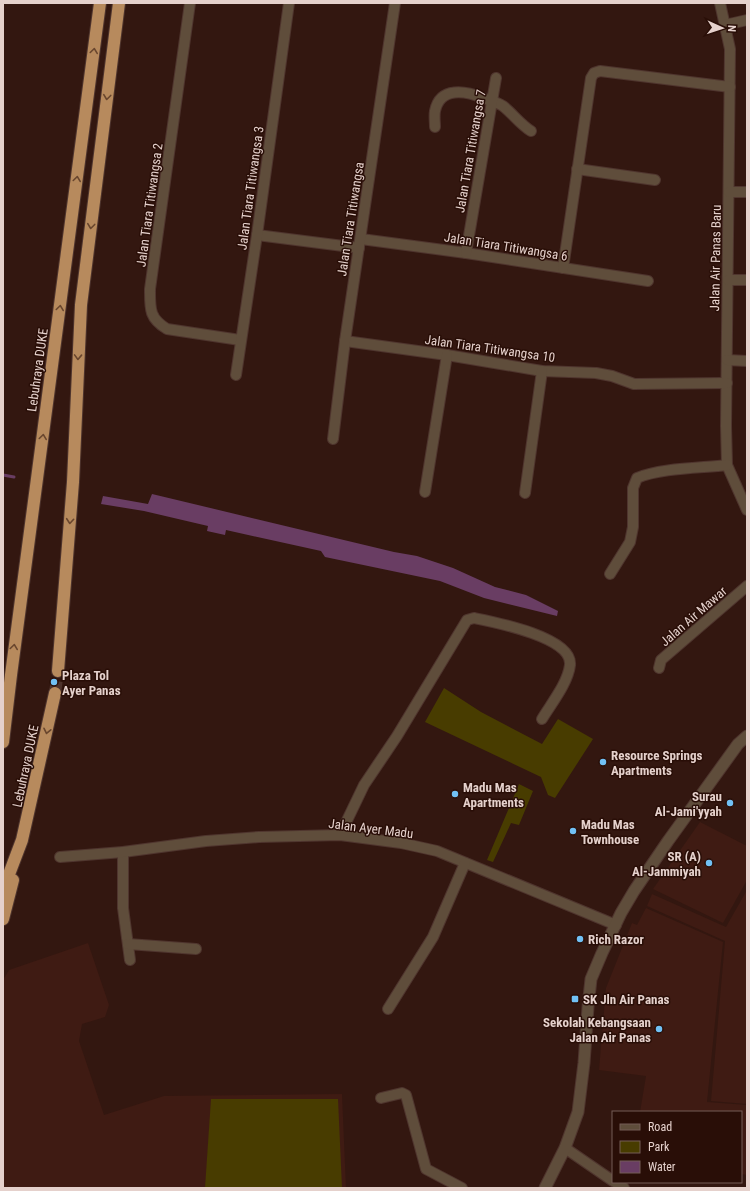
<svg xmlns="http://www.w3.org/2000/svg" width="750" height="1191" font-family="'Roboto Condensed',sans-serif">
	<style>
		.built { fill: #3f1b13 }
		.green { fill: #483c00 }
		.water { fill: #693d63 }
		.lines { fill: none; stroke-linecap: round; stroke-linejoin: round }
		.stream { stroke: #693d63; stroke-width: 3 }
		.motorway-tunnel { stroke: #4e332c; stroke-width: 12; stroke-dasharray: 12 6; stroke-linecap: butt }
		.minor-casing { stroke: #4f352e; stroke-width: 12 }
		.tertiary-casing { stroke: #4f352e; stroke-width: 13 }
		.motorway-casing { stroke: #4f352e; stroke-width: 14 }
		.minor { stroke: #5f4d3b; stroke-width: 10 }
		.tertiary { stroke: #5f4d3b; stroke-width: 11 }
		.motorway { stroke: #b78a5d; stroke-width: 12 }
		.oneway { stroke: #69462e }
		.poi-dot { fill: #71c1f5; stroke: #290e07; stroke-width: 1.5 }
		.labels { text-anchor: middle; stroke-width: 3; stroke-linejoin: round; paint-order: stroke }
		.street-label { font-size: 13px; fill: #e5d1cc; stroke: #290e07 }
		.poi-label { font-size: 13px; font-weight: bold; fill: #e5d1cc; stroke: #290e07; text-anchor: start }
	</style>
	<rect width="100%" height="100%" fill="#331710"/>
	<!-- built -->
	<g class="built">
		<path d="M700,822l47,24v34l-24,43 -70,-34z"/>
		<path d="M747,890v214l-36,-3 14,-160 -78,-35 5,-12 74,33z"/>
		<path d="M646,908l77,34 -16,160 40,3v70l-6,-1v-62h-101l6,-36 -47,-6 7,-82 26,-65 5,2z"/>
		<path d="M88,943l21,62 -4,12 -23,7 -3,17 25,74 60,-19 178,-2 4,94h-343v-208l6,-10z"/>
	</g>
	<!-- green -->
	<g class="green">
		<path d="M444,688l37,24 61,32 16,-25 35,20 -38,59 -7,-3 -7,-18 -116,-55z"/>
		<path d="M519,784l14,7 -14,34 -8,-2 -18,39 -6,-2z"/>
		<path d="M211,1099h127l4,89h-137z"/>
	</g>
	<!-- water -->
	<path class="water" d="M152,494l242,58 23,4 36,12 42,19 31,8 32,16 -1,5 -73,-18 -44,-17 -115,-24 -4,-6 -95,-21 -1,5 -18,-4 1,-5 -64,-15 -43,-7 2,-8 45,8z"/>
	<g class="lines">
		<!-- stream -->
		<path class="stream" d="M3,475l11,2"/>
		<!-- motorway-tunnel -->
		<path class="motorway-tunnel" d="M55,693l3,-22"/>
		<defs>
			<g id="minor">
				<path d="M190,3l-40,286c0,20 -1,29 17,40l73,11"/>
				<path d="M720,3l10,46 -4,377 1,39 20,45"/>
				<path d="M725,25l22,-5"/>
				<path d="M435,127c0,-5 -1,-11 0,-16 5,-25 31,-20 48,-13 6,2 14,4 20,8 10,8 17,18 28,25"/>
				<path d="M577,169l78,11"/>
				<path d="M729,192h18"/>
				<path d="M257,235l102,13"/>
				<path d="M361,239l105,14 182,28"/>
				<path d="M466,253l30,-175"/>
				<path d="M563,268l28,-190 3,-5 6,-2 130,16"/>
				<path d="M728,280h19"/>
				<path d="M345,341l102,14 95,16 54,2 16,3 22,8 93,-1"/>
				<path d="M727,360l20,1"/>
				<path d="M236,375l21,-140 32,-232"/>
				<path d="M333,439l12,-98 50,-338"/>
				<path d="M425,492l22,-137"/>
				<path d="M525,493l17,-122"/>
				<path d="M610,574l20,-32 3,-15v-39l4,-10c23,-10 64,-10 90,-13"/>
				<path d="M659,668l2,-8 86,-74"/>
				<path d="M340,835l24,-50 33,-49 70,-116 7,-2c20,4 99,19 96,47 -2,18 -19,39 -28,54"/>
				<path d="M123,852v56l7,52"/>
				<path d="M60,857l63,-5 83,-11 53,-4 81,-2 61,8 36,8 179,74"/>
				<path d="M128,944l68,5"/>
				<path d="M388,1009l45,-72 32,-74"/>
				<path d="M381,1098l21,-5 4,2 20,74 36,19"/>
				<path d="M565,1148l48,33"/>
				<path d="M615,1182l9,6"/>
			</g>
			<path id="tertiary" d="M545,1188l20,-40 13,-36 6,-49 4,-56 3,-28 11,-26 19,-40 13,-22 34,-50 70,-97 9,-8"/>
			<g id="motorway">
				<path d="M58,671l15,-189 8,-177 38,-302"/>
				<path d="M3,742l8,-67 89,-672"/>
				<path d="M3,890l19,-50 33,-147"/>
				<path d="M3,919l10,-39"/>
			</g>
		</defs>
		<!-- minor casing -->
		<use href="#minor" class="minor-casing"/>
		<!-- tertiary casing -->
		<use href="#tertiary" class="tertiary-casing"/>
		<!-- motorway casing -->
		<use href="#motorway" class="motorway-casing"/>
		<!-- minor -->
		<use href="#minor" class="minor"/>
		<!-- tertiary -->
		<use href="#tertiary" class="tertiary"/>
		<!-- motorway -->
		<use href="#motorway" class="motorway"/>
	</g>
	<!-- one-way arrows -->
	<defs><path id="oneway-chevron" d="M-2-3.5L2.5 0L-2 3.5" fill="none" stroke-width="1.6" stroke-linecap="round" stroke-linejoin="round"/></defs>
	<g class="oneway">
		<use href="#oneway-chevron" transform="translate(94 51) rotate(-82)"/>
		<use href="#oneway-chevron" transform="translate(107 97) rotate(97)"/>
		<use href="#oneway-chevron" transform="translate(77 179) rotate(-82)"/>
		<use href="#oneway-chevron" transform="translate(91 226) rotate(97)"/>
		<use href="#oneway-chevron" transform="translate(60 308) rotate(-82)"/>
		<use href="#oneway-chevron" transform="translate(78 357) rotate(92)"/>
		<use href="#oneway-chevron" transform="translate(43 437) rotate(-82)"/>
		<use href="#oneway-chevron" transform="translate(70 521) rotate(95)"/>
		<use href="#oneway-chevron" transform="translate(14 647) rotate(-82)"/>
		<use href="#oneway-chevron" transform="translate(47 731) rotate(102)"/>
	</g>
	<!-- markers -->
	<g class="poi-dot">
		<circle cx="54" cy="682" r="4"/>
		<circle cx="603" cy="762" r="4"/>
		<circle cx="455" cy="794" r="4"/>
		<circle cx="730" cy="803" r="4"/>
		<circle cx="573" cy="831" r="4"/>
		<circle cx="709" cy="863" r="4"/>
		<circle cx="580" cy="939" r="4"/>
		<rect x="571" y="995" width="8" height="8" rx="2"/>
		<circle cx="659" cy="1029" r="4"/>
	</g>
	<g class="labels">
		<!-- street labels -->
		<g class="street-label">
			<text transform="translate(470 151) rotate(-80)" y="5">Jalan Tiara Titiwangsa 7</text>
			<text transform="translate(250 188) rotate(-82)" y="5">Jalan Tiara Titiwangsa 3</text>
			<text transform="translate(149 205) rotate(-82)" y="5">Jalan Tiara Titiwangsa 2</text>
			<text transform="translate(350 219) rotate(-81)" y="5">Jalan Tiara Titiwangsa</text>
			<text transform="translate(506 246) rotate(9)" y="5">Jalan Tiara Titiwangsa 6</text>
			<text transform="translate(715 258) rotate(-89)" y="5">Jalan Air Panas Baru</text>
			<text transform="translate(490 348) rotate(8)" y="5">Jalan Tiara Titiwangsa 10</text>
			<text transform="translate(37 370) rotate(-82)" y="5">Lebuhraya DUKE</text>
			<text transform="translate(693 616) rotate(-41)" y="5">Jalan Air Mawar</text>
			<text transform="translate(25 766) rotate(-78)" y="5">Lebuhraya DUKE</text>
			<text transform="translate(371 828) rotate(7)" y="5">Jalan Ayer Madu</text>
		</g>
		<!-- poi labels -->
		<g class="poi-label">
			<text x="62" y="680">Plaza Tol<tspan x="62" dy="15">Ayer Panas</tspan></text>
			<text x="611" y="760">Resource Springs<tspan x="611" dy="15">Apartments</tspan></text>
			<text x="463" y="792">Madu Mas<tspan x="463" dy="15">Apartments</tspan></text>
			<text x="722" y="801" text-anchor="end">Surau<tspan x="722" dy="15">Al-Jami'yyah</tspan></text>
			<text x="581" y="829">Madu Mas<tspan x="581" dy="15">Townhouse</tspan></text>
			<text x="701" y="861" text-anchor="end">SR (A)<tspan x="701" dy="15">Al-Jammiyah</tspan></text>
			<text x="588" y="944">Rich Razor</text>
			<text x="583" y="1004">SK Jln Air Panas</text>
			<text x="651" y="1027" text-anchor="end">Sekolah Kebangsaan<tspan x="651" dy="15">Jalan Air Panas</tspan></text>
		</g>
	</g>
	<!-- border -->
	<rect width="750" height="1191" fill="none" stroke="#e5d1cc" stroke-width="8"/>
	<!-- legend -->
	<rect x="612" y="1111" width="130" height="72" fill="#290e07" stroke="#745c56"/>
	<rect x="620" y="1124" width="20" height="6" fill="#5f4d3b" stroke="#745c56"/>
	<text x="648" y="1131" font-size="12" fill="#e5d1cc">Road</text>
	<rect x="620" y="1141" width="20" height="12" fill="#483c00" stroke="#745c56"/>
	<text x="648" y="1151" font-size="12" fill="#e5d1cc">Park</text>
	<rect x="620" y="1161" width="20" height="12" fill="#693d63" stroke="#745c56"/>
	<text x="648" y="1171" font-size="12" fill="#e5d1cc">Water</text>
	<!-- north arrow -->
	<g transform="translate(722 28) rotate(93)" stroke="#290e07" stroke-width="3" paint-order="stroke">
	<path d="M0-3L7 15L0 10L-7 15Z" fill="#e5d1cc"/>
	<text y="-6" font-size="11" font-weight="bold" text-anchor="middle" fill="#e5d1cc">N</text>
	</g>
</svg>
